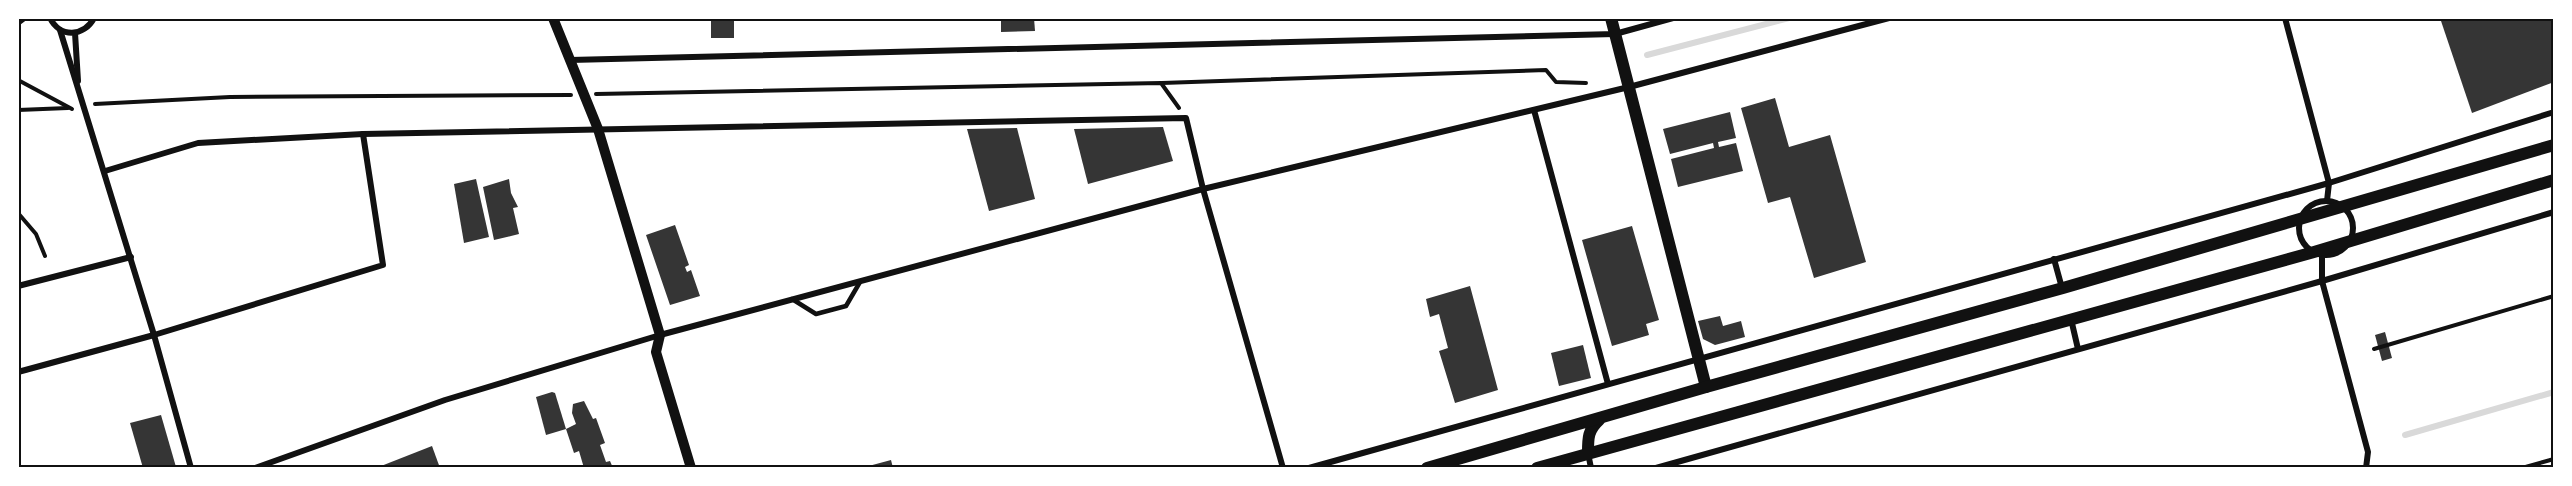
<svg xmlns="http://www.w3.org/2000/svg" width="2572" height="486" font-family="'Roboto Condensed',sans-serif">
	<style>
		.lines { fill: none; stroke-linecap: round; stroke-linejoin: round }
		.stream { stroke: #d9d9d9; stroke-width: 6 }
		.building { fill: #353535 }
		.path { stroke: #111; stroke-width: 4 }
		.service { stroke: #111; stroke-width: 4.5 }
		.minor { stroke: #111; stroke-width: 6 }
		.tertiary { stroke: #111; stroke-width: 10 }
		.secondary { stroke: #111; stroke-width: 12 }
		.neatline { fill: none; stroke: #111; stroke-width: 2 }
	</style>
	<rect width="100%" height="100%" fill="#fff"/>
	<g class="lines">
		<!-- stream -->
		<g class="stream">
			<path d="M1647,55l142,-37"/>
			<path d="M2405,435l149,-43"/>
		</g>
	</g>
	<!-- building -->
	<g class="building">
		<rect x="711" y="18" width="23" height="20"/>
		<path d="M1001,18h33l1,13 -34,1z"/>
		<path d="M2440,18h113l1,64 -82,31z"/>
		<path d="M1775,98l14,49 41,-12 36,127 -52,16 -24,-81 -22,6 -27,-95z"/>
		<path d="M1730,112l6,26 -18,4 1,5 17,-4 7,28 -65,16 -7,-28 43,-11 -1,-5 -43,11 -7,-25z"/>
		<path d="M1163,127l10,34 -85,23 -14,-55z"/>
		<path d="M1017,128l18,71 -46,12 -22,-82z"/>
		<path d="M476,179l13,58 -25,6 -10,-59z"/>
		<path d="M509,179l2,14 7,14 -5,1 6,26 -25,6 -11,-53z"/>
		<path d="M675,225l14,40 -4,2 2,5 4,-2 9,26 -30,9 -24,-70z"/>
		<path d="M1632,226l27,94 -13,4 3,11 -37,11 -30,-106z"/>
		<path d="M1470,286l28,104 -43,13 -16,-52 9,-3 -9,-34 -9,3 -4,-18z"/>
		<path d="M1720,316l3,10 18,-5 4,16 -30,8 -12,-6 -5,-18z"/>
		<path d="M2385,332l7,26 -10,3 -7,-26z"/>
		<path d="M1583,345l8,33 -32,8 -8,-33z"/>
		<path d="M552,392l3,1 11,36 -20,6 -10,-38z"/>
		<path d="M584,401l9,18 3,-1 9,25 -5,2 6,17 4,-1 3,7h-29l-5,-17 -5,2 -8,-24 10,-5 -4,-11 1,-9z"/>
		<path d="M161,415l15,52 -33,1 -13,-45z"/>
		<path d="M432,446l8,22h-64z"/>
		<path d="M891,460l2,8h-28v-1z"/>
	</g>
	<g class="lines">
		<!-- path -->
		<g class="path">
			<path d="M18,24l8,-6"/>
			<path d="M18,80l54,29"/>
			<path d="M1162,83l384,-13 10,12 30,1"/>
			<path d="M596,94l565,-11 18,25"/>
			<path d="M95,104l135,-7 341,-2"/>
			<path d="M18,110l50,-2"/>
			<path d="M18,213l18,21 9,22"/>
			<path d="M2374,349l180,-53"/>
			<path d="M2522,468l32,-9"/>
		</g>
		<!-- service -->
		<path class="service" d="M792,299l24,15 30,-8 14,-24"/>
		<!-- minor -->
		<g class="minor">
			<path d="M50,18c10,20 34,19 44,0"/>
			<path d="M2285,18l44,165 -2,18"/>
			<path d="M60,30l94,305 37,133"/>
			<path d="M75,33l3,48"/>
			<path d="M570,60l1045,-26 58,-16"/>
			<path d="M1534,110l74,274"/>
			<path d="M105,171l93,-28 165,-9 823,-16 17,71 80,279"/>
			<circle cx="2326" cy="228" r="27"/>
			<path d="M2322,255v26l46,171 -2,16"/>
			<path d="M2054,259l8,29"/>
			<path d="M18,286l113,-29"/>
			<path d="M2071,319l7,30"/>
			<path d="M18,372l136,-37 229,-70 -20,-131"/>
			<path d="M1588,453l3,15"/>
			<path d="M255,468l190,-68 215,-65 543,-146 426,-102 260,-69"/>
			<path d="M1309,468l1020,-285 225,-71"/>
			<path d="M1656,468l666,-187 232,-69"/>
		</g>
		<!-- tertiary -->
		<path class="tertiary" d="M553,18l45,111 62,206 -4,17 35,116"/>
		<!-- secondary -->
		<g class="secondary">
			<path d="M1611,18l95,369"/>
			<path d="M1588,452c0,-14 0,-22 11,-32"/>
			<path d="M1427,468l279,-81 357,-99 491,-143"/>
			<path d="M1537,468l777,-216 240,-72"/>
		</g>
	</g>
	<!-- border -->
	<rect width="2572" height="486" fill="none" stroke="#ffffff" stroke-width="39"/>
	<rect x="20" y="20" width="2532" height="446" class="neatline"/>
</svg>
